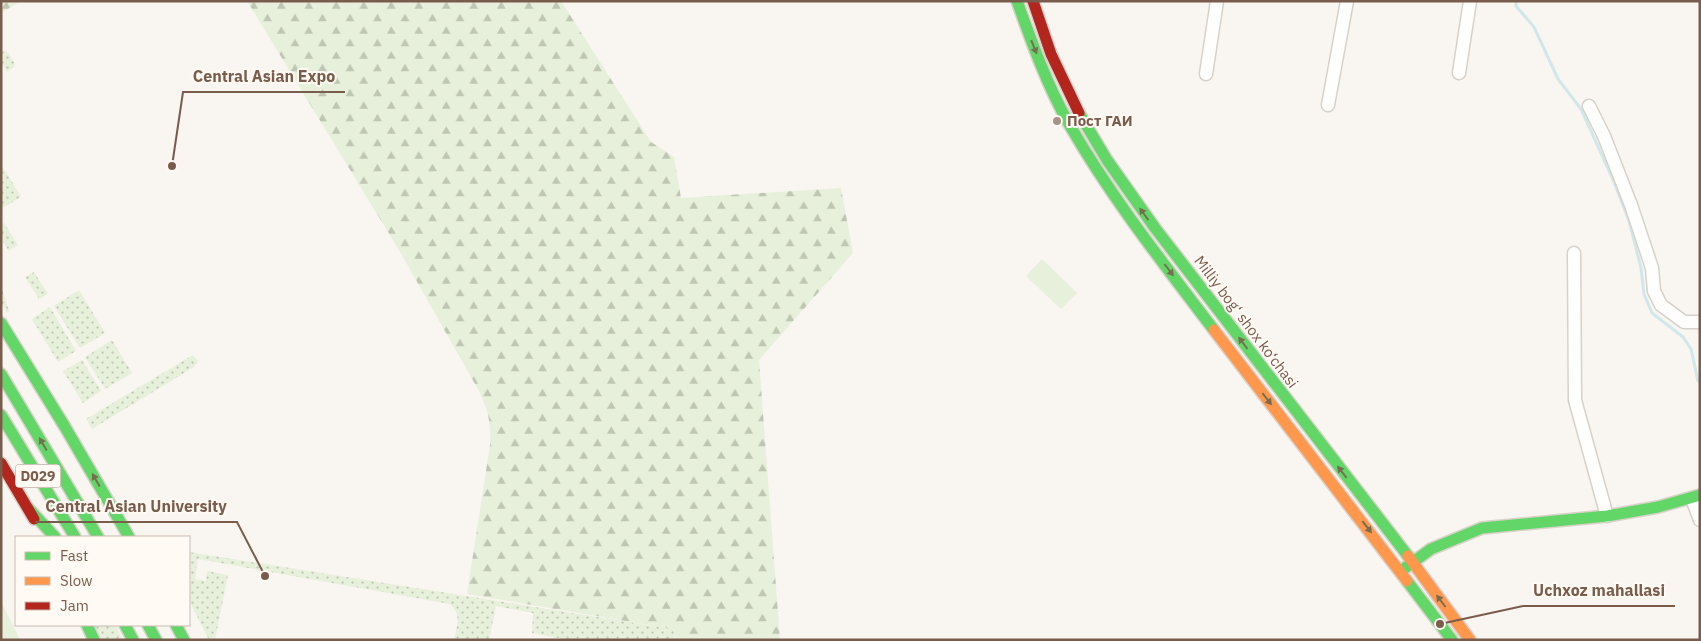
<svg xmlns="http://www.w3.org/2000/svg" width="1701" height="641" font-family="'IBM Plex Sans',sans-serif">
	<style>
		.grass { fill: url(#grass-dots) }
		.forest { fill: url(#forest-firs) }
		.garden { fill: #e7f0db }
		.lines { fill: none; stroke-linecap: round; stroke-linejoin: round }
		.stream { stroke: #d0e8ea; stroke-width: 3 }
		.street-casing { stroke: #d7d1cb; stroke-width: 15 }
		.fast-casing { stroke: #d9d2cb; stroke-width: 14 }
		.slow-casing { stroke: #d9d2cb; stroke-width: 14 }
		.jam-casing { stroke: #d9d2cb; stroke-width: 14 }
		.street { stroke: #fefefd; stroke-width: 12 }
		.fast { stroke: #63d668; stroke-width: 11 }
		.slow { stroke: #ff974d; stroke-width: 11 }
		.jam { stroke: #b3261e; stroke-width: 11 }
		.oneway { fill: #776e51 }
		.poi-dot { fill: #a69286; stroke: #fffaf3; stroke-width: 2 }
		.labels { text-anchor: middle; stroke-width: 4; stroke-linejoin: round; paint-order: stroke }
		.shield { fill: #fffaf3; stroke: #a28b7f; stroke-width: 1 }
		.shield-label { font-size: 14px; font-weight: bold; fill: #7a5c4d }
		.poi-label { font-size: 15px; font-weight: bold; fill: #7a5c4d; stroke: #fffaf3; text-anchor: start }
		.street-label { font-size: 15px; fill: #7a5c4d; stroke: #fffaf3 }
		.leader { fill: none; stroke: #7a5c4d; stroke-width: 2 }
		.callout-dot { fill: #7a5c4d; stroke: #fffaf3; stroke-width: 2 }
		.callout-label { font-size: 16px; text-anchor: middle; font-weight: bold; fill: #7a5c4d; stroke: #fffaf3; stroke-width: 4; stroke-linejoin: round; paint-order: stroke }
	</style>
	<defs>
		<pattern id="grass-dots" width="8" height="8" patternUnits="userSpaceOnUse" patternTransform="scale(1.25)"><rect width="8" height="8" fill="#e7f0db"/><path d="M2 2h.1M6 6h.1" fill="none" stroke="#c0c6b4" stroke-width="1.8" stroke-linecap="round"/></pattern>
		<pattern id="forest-firs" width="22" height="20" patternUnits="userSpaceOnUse" patternTransform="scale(1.25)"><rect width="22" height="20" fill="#e7f0db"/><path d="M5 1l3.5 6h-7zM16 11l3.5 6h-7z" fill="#c0c6b4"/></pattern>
	</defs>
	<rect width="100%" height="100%" fill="#f9f5f0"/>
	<!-- grass -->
	<g class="grass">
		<path d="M5,50l3,3 7,11 -1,3 -7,5 -4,-7 -2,1v-14z"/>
		<path d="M1,164l20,33 -20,12z"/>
		<path d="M4,223l14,22 -9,6 -8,-12v-14z"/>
		<path d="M34,272l14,22 -9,5 -14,-22z"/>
		<path d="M1,286l8,25 -2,2 -6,-10z"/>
		<path d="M79,290l26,43 -25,15 -26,-42z"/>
		<path d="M50,307l26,44 -18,11 -26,-43z"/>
		<path d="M112,340l20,33 -27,16 -20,-32z"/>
		<path d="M193,355l5,6 -4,6 -102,62 -6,-10z"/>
		<path d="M82,360l19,31 -18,12 -20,-32z"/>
		<path d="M189,552l484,77 2,11h-107l-36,-7 1,-20 -37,-7 -7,34h-35c3,-15 8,-25 -4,-36l-252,-45 -3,20 11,2 1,-10 21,4 -13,65h-6l-20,-40z"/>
		<path d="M94,625h21l8,15h-23z"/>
	</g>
	<!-- forest -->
	<g class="forest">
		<path d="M1,1h20l-20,12z"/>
		<path d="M247,1h314l90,141 23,15 7,41 160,-10 12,65 -94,107 21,280h-104l-3,-11 -206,-35 23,-149c1,-22 -1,-33 -11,-54l-80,-141z"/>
	</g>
	<!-- garden -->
	<g class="garden">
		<path d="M1042,259l35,34 -16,16 -35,-33z"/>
		<path d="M1,601l19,39h-19z"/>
	</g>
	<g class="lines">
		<!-- stream -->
		<path class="stream" d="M1516,1v5l18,21 24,52 23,30 33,73 15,39 12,47 3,26 8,19 31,24 8,12 7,32 2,1"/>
		<defs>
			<g id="street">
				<path d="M1459,73l11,-72"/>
				<path d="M1206,74l11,-73"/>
				<path d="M1328,105l19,-104"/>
				<path d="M1589,106l15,30 27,69 21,63 2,23 7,14 23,17h16"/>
				<path d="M1574,253l1,147 32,116"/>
				<path d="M1692,499l8,21"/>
			</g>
			<g id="fast">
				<path d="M1017,1c15,42 30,84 52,123 42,73 94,139 145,206"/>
				<path d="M1079,113l28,47 48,68 253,328"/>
				<path d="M1,323l64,104 64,110"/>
				<path d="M1,374l97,163"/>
				<path d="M1,415l74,122"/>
				<path d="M28,508l27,29"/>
				<path d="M1405,568l26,-19 51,-21 125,-12 51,-9 42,-12"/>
				<path d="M1407,581l45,59"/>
				<path d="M87,625l7,15"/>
				<path d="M125,625l8,15"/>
				<path d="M148,625l8,15"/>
				<path d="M176,625l8,15"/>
			</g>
			<g id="slow">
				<path d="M1214,330l193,251"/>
				<path d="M1408,556l62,84"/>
			</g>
			<g id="jam">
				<path d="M1033,1l18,53 28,59"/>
				<path d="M1,463l33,56"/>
			</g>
		</defs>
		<!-- street casing -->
		<use href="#street" class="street-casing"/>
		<!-- fast casing -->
		<use href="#fast" class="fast-casing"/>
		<!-- slow casing -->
		<use href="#slow" class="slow-casing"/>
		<!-- jam casing -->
		<use href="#jam" class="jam-casing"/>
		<!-- street -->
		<use href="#street" class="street"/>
		<!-- fast -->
		<use href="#fast" class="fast"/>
		<!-- slow -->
		<use href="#slow" class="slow"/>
		<!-- jam -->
		<use href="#jam" class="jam"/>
	</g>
	<!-- one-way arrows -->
	<defs><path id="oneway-solid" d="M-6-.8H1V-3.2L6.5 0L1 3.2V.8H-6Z" transform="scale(1.25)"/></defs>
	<g class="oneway">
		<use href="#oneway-solid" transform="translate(1034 47) rotate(68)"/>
		<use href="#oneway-solid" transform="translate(1144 214) rotate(-126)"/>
		<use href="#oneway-solid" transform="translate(1169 270) rotate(53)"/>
		<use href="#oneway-solid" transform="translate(1243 343) rotate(-127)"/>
		<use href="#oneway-solid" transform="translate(1267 399) rotate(52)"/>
		<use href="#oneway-solid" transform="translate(43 444) rotate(-120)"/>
		<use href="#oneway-solid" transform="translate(1342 472) rotate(-128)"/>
		<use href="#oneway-solid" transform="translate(96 480) rotate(-120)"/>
		<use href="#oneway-solid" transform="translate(1367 527) rotate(52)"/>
		<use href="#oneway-solid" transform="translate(1441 601) rotate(-127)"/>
	</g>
	<!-- markers -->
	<circle class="poi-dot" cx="1057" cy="121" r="5"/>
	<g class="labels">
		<!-- shield labels -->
		<rect class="shield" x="15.5" y="464.5" width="45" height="23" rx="4"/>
		<g class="shield-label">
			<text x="38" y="481">D029</text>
		</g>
		<!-- poi labels -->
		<g class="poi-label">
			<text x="1067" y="126">Пост ГАИ</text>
		</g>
		<!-- street labels -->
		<g class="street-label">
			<text transform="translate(1246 322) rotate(53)" y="5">Milliy bog‘ shox ko‘chasi</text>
		</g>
	</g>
	<!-- callouts -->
	<path class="leader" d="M172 166L183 92H345M265 576L237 522H35M1440 624L1523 606H1675"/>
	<g class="callout-dot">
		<circle cx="172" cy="166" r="5"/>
		<circle cx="265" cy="576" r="5"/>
		<circle cx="1440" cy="624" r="5"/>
	</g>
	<g class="callout-label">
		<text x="264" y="82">Central Asian Expo</text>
		<text x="136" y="512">Central Asian University</text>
		<text x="1599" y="596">Uchxoz mahallasi</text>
	</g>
	<!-- border -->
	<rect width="1701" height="641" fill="none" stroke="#7a5c4d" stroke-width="5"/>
	<!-- legend -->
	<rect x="15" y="536" width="175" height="90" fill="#fffaf3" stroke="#cabbb1"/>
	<rect x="25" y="552" width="25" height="8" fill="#63d668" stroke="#cabbb1"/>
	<text x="60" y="561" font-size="15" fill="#7a5c4d">Fast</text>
	<rect x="25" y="577" width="25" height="8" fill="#ff974d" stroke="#cabbb1"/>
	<text x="60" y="586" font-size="15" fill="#7a5c4d">Slow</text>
	<rect x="25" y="602" width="25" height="8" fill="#b3261e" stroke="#cabbb1"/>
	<text x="60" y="611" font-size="15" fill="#7a5c4d">Jam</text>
</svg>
